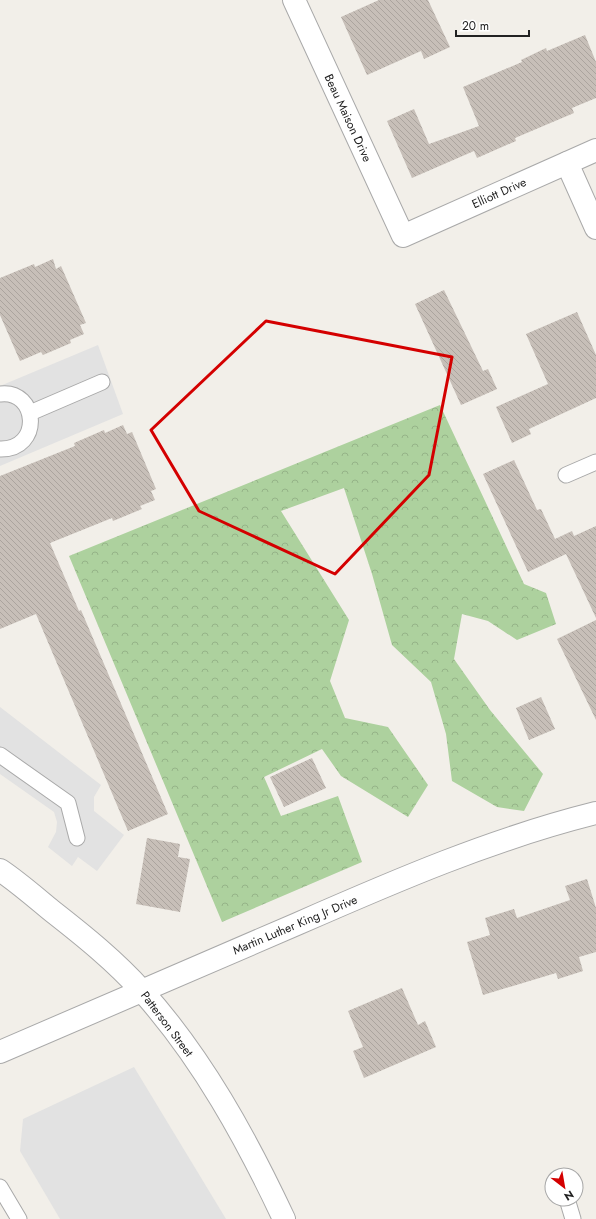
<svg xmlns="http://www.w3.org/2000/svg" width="596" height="1219" font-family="Jost,sans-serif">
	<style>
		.forest { fill: url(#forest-crowns) }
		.parking { fill: #e2e2e2 }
		.building { fill: url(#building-back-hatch) }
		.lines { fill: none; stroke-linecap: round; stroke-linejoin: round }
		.service-casing { stroke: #a9a9a9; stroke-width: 17 }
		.minor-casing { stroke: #a9a9a9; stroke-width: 24 }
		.tertiary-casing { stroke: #a9a9a9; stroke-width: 24 }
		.service { stroke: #fff; stroke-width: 15 }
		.minor { stroke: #fff; stroke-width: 22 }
		.tertiary { stroke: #fff; stroke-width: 22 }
		.marked { fill: none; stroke: #d40000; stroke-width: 3; stroke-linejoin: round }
		.labels { text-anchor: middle; stroke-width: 3.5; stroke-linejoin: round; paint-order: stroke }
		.street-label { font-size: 12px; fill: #222; stroke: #fff }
	</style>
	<defs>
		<pattern id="forest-crowns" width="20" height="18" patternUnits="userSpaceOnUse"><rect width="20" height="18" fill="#add19e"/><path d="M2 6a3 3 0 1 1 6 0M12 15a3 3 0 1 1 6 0" fill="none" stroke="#95b388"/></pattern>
		<pattern id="building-back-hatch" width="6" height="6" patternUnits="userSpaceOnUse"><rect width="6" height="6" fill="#c7bfb8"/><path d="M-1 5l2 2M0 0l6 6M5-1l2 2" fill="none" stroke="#aba49e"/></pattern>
	</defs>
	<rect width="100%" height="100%" fill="#f2efe9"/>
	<!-- forest -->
	<path class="forest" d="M440,405l84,179 22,9 10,31 -39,16 -29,-19 -26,-7 -8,45 36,51 53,64 -19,37 -27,-4 -45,-26 -6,-47 -15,-52 -39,-37 -20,-71 -28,-86 -63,23 68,109 -19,61 15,37 43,9 40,58 -20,32 -67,-41 -19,-27 -58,28 17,39 57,-20 24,66 -140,60 -153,-366z"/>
	<!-- parking -->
	<g class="parking">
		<path d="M98,345l25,69 -123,52v-80z"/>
		<path d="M0,707l101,78 -7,12v14l30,24 -27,36 -19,-14 -6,9 -24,-19 8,-15 1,-10 -3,-10 -54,-38z"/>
		<path d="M134,1067l92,152h-166l-40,-68 3,-32z"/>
	</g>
	<!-- building -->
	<g class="building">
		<path d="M379,0h49l22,47 -26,12 -3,-8 -54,24 -26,-58z"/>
		<path d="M585,35l11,27v36l-24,10 2,5 -59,25 1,3 -39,17 -3,-7 -62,27 -25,-57 27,-12 15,35 50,-18 -16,-39 59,-25 -1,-2 25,-12 1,3z"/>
		<path d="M53,259l3,10 5,-3 25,57 -6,2 4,9 -14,6 1,3 -28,12 -2,-3 -21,9 -20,-46v-37l34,-14 1,3z"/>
		<path d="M444,290l39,81 5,-2 9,20 -36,16 -46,-101z"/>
		<path d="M577,312l19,43v43l-67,31 2,5 -19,9 -16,-36 52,-23 -22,-50z"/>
		<path d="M123,425l4,9 5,-2 24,57 -5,2 4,9 -15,6 2,3 -29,12 -1,-3 -62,25 29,68 2,-1 87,204 -40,17 -92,-217 -36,15v-153l75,-30 -1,-3 30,-13 1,3z"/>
		<path d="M514,460l23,50 4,-1 14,30 17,-8 2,5 22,-10v92l-30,-64 -38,18 -45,-98z"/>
		<path d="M596,620v100l-39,-81z"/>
		<path d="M541,697l14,32 -26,11 -13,-32z"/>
		<path d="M312,758l14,30 -42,19 -14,-30z"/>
		<path d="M147,838l33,6 -2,13 12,2 -10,53 -44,-8z"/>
		<path d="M587,879l9,29v44l-17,5 4,14 -25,8 -2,-6 -73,22 -16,-53 23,-7 -5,-17 29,-9 3,9 53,-18 -5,-14z"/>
		<path d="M402,988l16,37 7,-4 11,26 -72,31 -11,-27 10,-4 -15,-36z"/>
	</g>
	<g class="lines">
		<defs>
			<g id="service">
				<path d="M0,394c38,-5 43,56 0,55"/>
				<path d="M30,413l72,-31"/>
				<path d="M566,475l30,-13"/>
				<path d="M0,755l68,48 9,35"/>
				<path d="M0,1187l19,32"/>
				<path d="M567,1199l6,20"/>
			</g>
			<g id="minor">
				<path d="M294,0l109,236 193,-86"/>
				<path d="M567,163l29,65"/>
			</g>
			<g id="tertiary">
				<path d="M0,870c18,12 35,27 52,41 32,25 63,50 90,80 60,67 104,147 142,228"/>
				<path d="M0,1052c99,-43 198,-85 297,-128 98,-43 195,-85 299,-111"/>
			</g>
		</defs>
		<!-- service casing -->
		<use href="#service" class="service-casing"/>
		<!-- minor casing -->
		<use href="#minor" class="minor-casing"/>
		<!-- tertiary casing -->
		<use href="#tertiary" class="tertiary-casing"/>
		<!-- service -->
		<use href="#service" class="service"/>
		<!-- minor -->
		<use href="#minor" class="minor"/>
		<!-- tertiary -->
		<use href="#tertiary" class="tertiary"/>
	</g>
	<!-- marked area -->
	<path class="marked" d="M266,321l186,36 -23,118 -94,99 -136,-63 -48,-81z"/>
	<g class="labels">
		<!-- street labels -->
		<g class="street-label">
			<text transform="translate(348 118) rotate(65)" y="4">Beau Maison Drive</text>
			<text transform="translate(499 193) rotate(-24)" y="4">Elliott Drive</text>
			<text transform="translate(295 925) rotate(-23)" y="4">Martin Luther King Jr Drive</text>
			<text transform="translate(167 1024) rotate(53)" y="4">Patterson Street</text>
		</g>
	</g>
	<!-- north arrow -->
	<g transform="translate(564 1187) rotate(149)"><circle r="19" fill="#ffffff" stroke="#a7a7a7"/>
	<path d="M0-3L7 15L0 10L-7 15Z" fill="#d40000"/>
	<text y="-6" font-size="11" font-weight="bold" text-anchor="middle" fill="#222222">N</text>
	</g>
	<!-- scale -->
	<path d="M456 30v6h73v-6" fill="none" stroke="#222222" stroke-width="2"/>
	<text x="462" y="30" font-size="12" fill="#222222" stroke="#ffffff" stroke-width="3" paint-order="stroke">20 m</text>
</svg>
